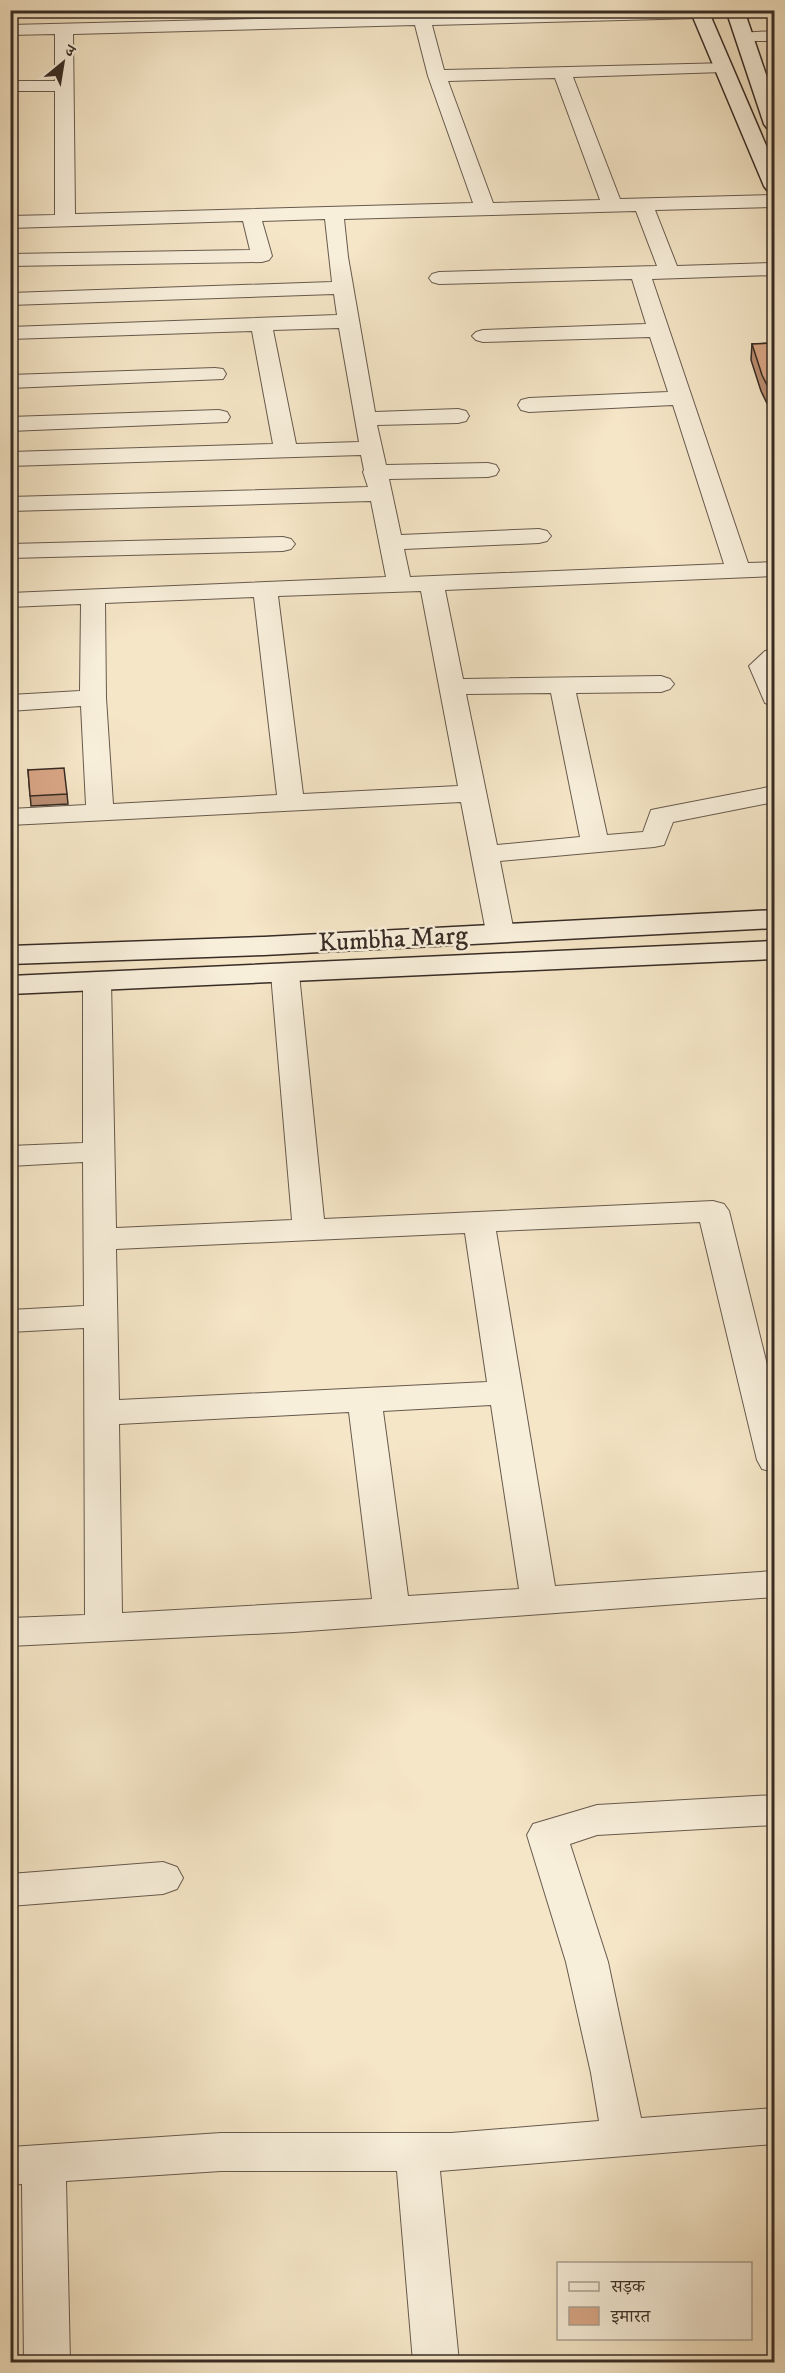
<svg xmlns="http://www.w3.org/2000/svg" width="785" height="2373" font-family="'IM FELL DW Pica','Noto Serif Devanagari',serif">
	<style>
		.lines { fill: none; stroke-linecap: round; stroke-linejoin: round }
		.street-casing { stroke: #675a4e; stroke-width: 2 }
		.secondary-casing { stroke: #382c25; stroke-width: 3 }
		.street { fill: #f8efdb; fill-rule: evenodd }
		.secondary { fill: #f8efdb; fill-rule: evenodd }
		.wall { fill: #bb8f73; stroke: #382c25; stroke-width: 1.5 }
		.building { fill: #d9a686; stroke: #382c25; stroke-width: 1.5 }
		.labels { text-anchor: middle; stroke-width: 5; stroke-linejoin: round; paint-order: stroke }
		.street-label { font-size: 26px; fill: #382c25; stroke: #f8efdb }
	</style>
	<rect width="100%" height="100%" fill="#f5e6c7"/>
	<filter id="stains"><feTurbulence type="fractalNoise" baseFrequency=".00333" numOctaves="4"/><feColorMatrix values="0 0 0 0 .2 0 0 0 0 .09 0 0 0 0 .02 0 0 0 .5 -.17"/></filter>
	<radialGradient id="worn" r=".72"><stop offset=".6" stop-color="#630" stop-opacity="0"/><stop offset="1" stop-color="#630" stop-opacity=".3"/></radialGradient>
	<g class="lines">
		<defs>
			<g id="street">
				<path d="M412,10h17l1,4 159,-4h155l-2,6 -6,1 -304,8 12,45 285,-7 3,4 -3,4 -6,1 -150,5 47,122 154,-4v12l-119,3 22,56 97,-3v12l-122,4 96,284 26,-1v14l-329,14 18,89 198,-3 9,3 4,5 -4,5 -9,3 -85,1 31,142 36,-3 8,-22 10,-2 113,-22v16l-101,20 -9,23 -10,2 -154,14 14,71 -4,6 -10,3 -10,-3 -4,-6 -25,-130 -451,23v-16l76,-4 -5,-99 -71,5v-16l70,-4 1,-87 -71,3v-14l376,-16 -15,-76 -361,10v-14l358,-10 -5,-15 1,-2 -3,-15 -351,11v-14l263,-8 -21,-113 -242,8v-12l327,-12 -3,-21 -324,11v-12l322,-11 -7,-63 -63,2 10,35 -3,4 -7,2 -252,4v-12l240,-4 -7,-29 -233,7v-12l45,-1v-124h-45v-10h45v-47l-45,1v-10l403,-10zM415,25l13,51 45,127 -398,11 -2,-180zM555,78l45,122 -107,3 -45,-122zM636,211l21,55 -218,6 -7,2 -3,4 3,4 7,2 193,-5 14,45 -163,6 -7,2 -4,4 4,4 7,2 167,-5 18,55 -139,6 -8,2 -3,5 3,5 8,2 144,-7 51,159 -314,13 -6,-28 135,-6 8,-2 4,-5 -4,-5 -8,-2 -138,6 -12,-56 99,-2 8,-2 3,-5 -3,-5 -8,-2 -102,2 -9,-40 81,-2 8,-2 3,-5 -3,-5 -8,-2 -83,3 -27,-155 -4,-38zM339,328l20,114 -63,2 -23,-114zM421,591l37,195 -155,8 -25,-198zM254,597l23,198 -164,9 -7,-106 -1,-95zM551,693l29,144 -83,8 -31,-151z"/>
				<path d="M774,31v10h-35l-3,-4 3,-4z"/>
				<path d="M215,368l8,1 3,5 -3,5 -213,9v-13z"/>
				<path d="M219,410l8,2 3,5 -3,5 -217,9v-14z"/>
				<path d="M283,537l8,2 4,5 -4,5 -8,2 -273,7v-14z"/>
				<path d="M774,649v57l-9,-3 -16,-37 16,-15z"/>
				<path d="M285,965l10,3 4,6 25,245 389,-18 11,3 5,7 45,182v79l-12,-3 -5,-9 -57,-238 -204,9 59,355 219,-15v26l-480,35 -284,14v-28l75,-3 -1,-287 -74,4v-22l74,-4 -1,-144 -73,4v-20l73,-3v-162l4,-6 10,-3 10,3 4,6 5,247 176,-8 -21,-246 4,-6zM465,1233l22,149 -368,18 -3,-151zM491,1405l28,184 -111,7 -25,-185zM349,1412l23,187 -250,14 -3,-189z"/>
				<path d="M774,1795v30l-177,10 -27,9 38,118 33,156 133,-10v36l-334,27 19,191h-46l-16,-191h-176l-155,10 4,181h-46l-2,-178 -12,1v-38l211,-14h230l148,-12 -8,-48 -25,-111 -39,-127 6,-11 64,-19z"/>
				<path d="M163,1862l14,5 6,11 -6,11 -14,5 -153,12v-32z"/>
			</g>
			<g id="secondary">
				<path d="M690,10h18l66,154v28l-7,-2 -3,-4z"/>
				<path d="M726,10h18l30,88v32l-7,-2 -3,-4z"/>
				<path d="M774,910v18l-510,27 -254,9v-18l254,-9z"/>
				<path d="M774,941v18l-764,35v-18z"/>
			</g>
		</defs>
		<!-- street casing -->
		<use href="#street" class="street-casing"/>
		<!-- secondary casing -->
		<use href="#secondary" class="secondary-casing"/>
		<!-- street -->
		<use href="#street" class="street"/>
		<!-- secondary -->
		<use href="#secondary" class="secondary"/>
	</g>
	<!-- wall -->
	<g class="wall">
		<path d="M774,343v75l-13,-27 -10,-31 1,-16z"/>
		<path d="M28,770l39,24 1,10 -37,2z"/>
	</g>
	<!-- building -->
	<g class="building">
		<path d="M774,343v56l-12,-24 -10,-31z"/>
		<path d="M64,768l3,26 -37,2 -2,-26z"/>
	</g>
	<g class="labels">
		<!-- street labels -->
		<g class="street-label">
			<text transform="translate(393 938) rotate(-3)" y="9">Kumbha Marg</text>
		</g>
	</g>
	<!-- margin -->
	<rect width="785" height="2373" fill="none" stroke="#f5e6c7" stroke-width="36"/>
	<rect x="12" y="12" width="761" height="2349" fill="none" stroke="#382c25" stroke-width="3"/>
	<rect x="18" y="18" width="749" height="2337" fill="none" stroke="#382c25" stroke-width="1.5"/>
	<!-- legend -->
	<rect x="557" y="2262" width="195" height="78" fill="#f8efdb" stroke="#aba192" stroke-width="1.5"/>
	<rect x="569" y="2282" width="30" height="9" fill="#f8efdb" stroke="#aba192" stroke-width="1.5"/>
	<text x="611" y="2292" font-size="18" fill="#382c25">सड़क</text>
	<rect x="569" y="2307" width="30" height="18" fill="#d9a686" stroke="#aba192" stroke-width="1.5"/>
	<text x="611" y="2322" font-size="18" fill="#382c25">इमारत</text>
	<!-- north arrow -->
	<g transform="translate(63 63) rotate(30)" stroke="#f8efdb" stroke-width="4.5" paint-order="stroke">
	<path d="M0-4.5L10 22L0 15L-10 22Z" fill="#382c25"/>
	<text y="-9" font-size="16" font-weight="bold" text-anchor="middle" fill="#382c25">उ</text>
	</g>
	<rect width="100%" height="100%" filter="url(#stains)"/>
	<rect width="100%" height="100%" fill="url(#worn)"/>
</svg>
